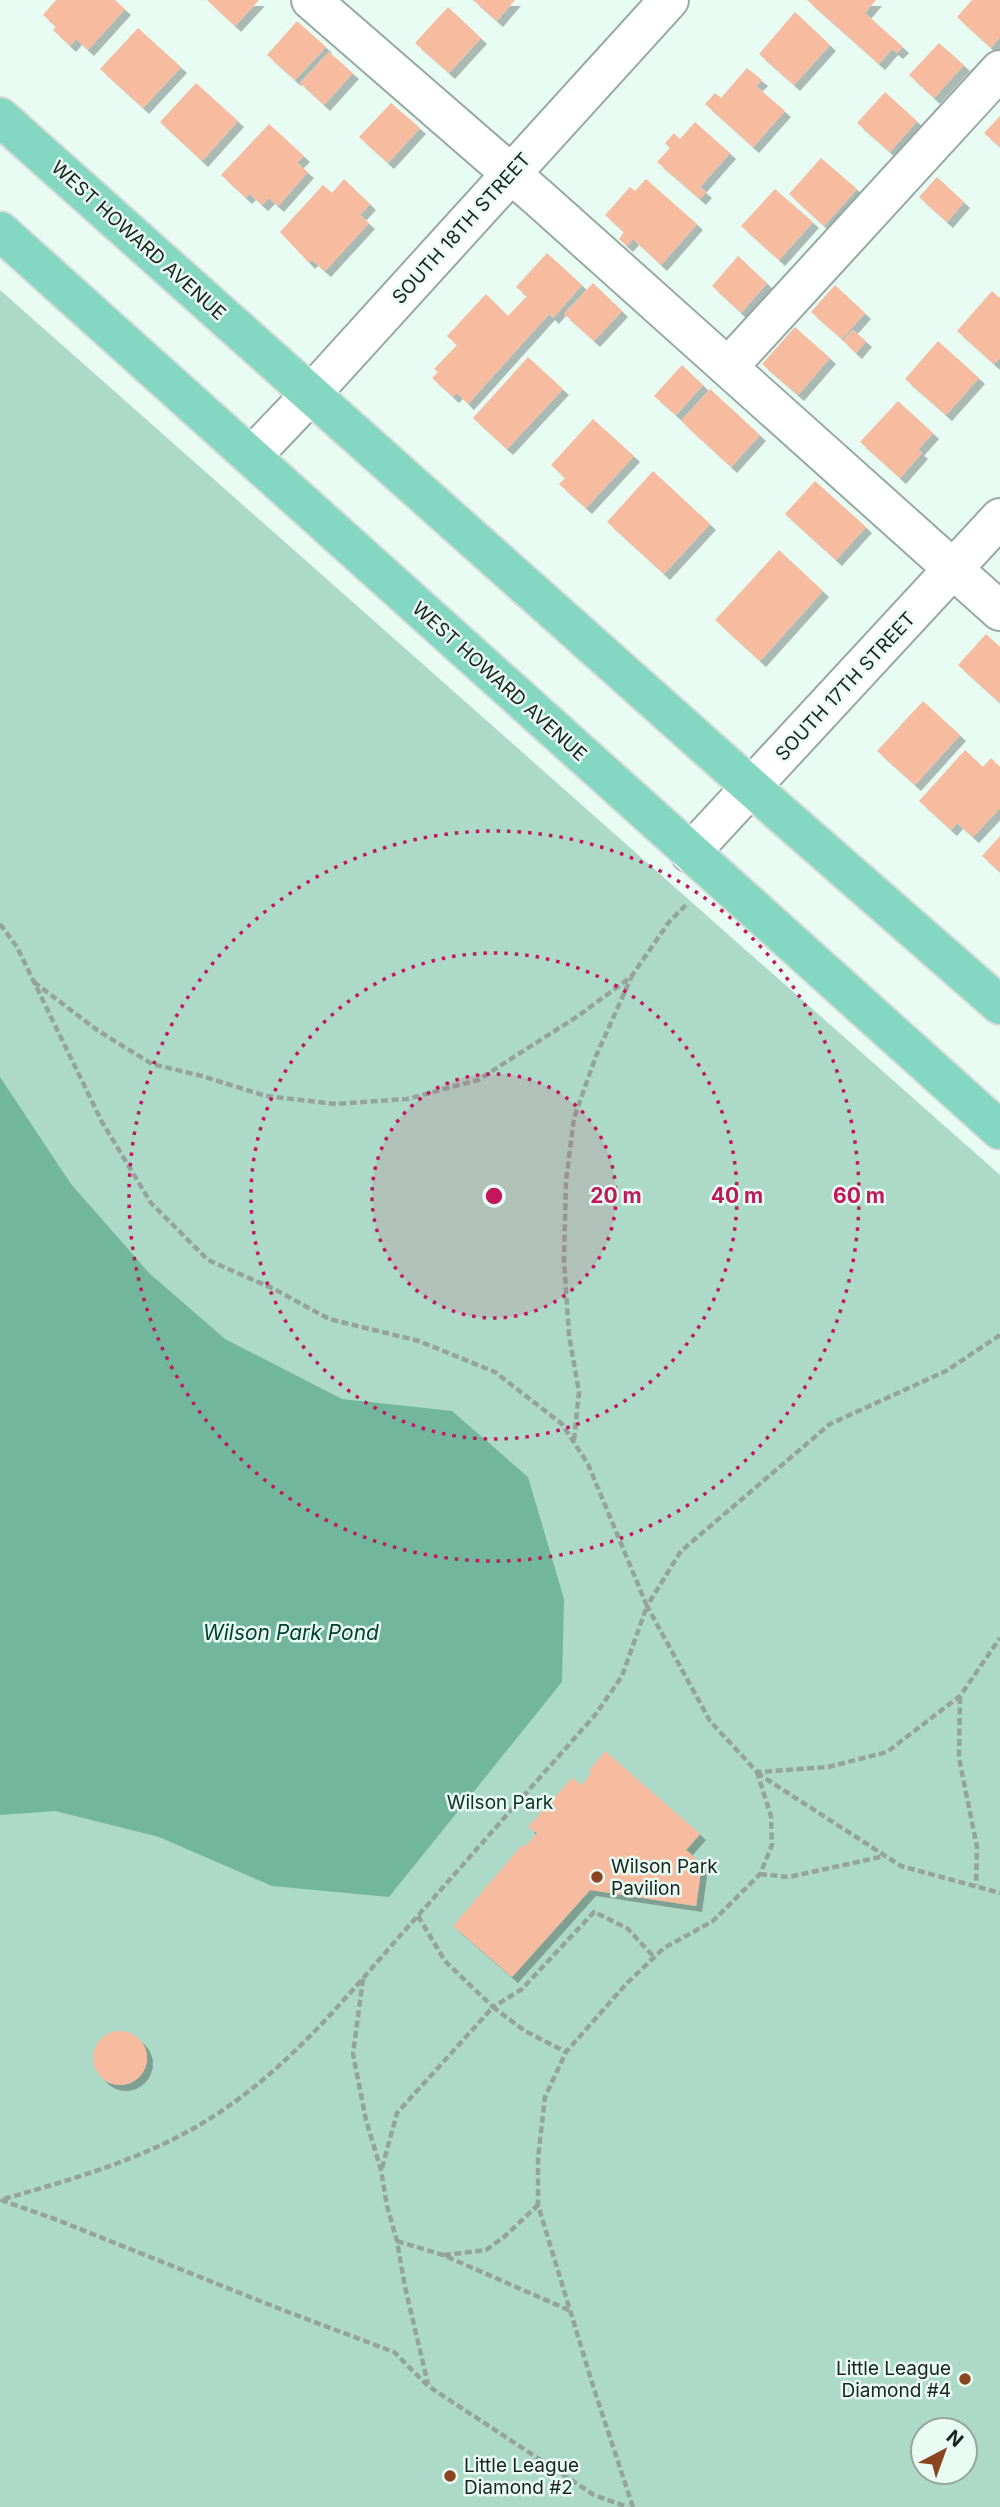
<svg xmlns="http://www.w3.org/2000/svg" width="1000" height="2507" font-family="Inter,sans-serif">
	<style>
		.green { fill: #add9c8; fill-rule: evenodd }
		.water { fill: #71b69d }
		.building { fill: #f7bb9f; filter: url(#shadow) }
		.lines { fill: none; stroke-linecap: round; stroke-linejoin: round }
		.minor-casing { stroke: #97a9a2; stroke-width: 42 }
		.major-casing { stroke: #dbdcdb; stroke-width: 42 }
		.path { stroke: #95a39d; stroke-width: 4.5; stroke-dasharray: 7 3.5; stroke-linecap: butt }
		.minor { stroke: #fff; stroke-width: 38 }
		.major { stroke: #84d7c0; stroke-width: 38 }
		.ring { fill: none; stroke: #c2185b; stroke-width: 3.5; stroke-dasharray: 3.5 7 }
		.poi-dot { fill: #8c4521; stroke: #e8fcf4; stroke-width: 2.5 }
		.labels { text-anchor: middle; stroke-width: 5; stroke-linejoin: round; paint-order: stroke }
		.street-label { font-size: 19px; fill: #1b221f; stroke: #e8fcf4 }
		.park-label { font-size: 19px; fill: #0e3025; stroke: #e8fcf4 }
		.poi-label { font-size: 19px; fill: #1b221f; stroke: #e8fcf4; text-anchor: start }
		.water-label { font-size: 21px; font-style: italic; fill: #034232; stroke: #e8fcf4 }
		.centre { fill: #c2185b; stroke: #e8fcf4; stroke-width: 3.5 }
		.ring-label { font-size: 21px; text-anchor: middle; font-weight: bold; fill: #c2185b; stroke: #e8fcf4; stroke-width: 5; stroke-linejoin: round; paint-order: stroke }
	</style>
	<defs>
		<filter id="shadow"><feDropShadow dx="6" dy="6" stdDeviation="0" flood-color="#0004"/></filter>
	</defs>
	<rect width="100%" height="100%" fill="#e8fcf4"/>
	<!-- green -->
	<path class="green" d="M0,290l1000,885v1332h-1000zM923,2430h42v42h-42z"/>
	<!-- water -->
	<path class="water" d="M0,1077l71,107 78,89 76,66 117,60 110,12 76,66 36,122 -2,83 -173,215 -117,-11 -113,-49 -104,-26 -55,4z"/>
	<!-- building -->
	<g class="building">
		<path d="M56,0h59l10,9 -37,41 -12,-11 -6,7 -17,-16 3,-3 -13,-12z"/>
		<path d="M207,0h52l-24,26z"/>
		<path d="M473,0h42l-18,21z"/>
		<path d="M807,0h69l-11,13 38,34 -6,6 -5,-4 -13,15z"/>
		<path d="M972,0h28v37l-9,11 -34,-31z"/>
		<path d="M448,7l33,31 -32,35 -34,-30z"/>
		<path d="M795,12l35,33 -36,40 -35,-31z"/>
		<path d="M297,21l29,26 -31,33 -28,-25z"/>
		<path d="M138,28l43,39 -38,41 -43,-39z"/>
		<path d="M939,43l25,22 -30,33 -25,-23z"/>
		<path d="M329,52l24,21 -29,32 -24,-22z"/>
		<path d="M747,68l15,12 -6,6 29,25 -32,36 -48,-43 10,-11 6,5z"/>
		<path d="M196,83l42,38 -36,40 -42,-39z"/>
		<path d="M885,92l32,29 -27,31 -33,-29z"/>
		<path d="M391,103l29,25 -32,35 -29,-26z"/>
		<path d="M1000,116v31l-16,-14z"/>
		<path d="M695,122l35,31 -30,34 6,5 -6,7 -43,-37 13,-14 -5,-5 9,-10 6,6z"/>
		<path d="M269,124l35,32 -7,7 11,9 -30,34 -9,-8 -7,7 -12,-11 -4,4 -25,-23z"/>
		<path d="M821,158l36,31 -33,37 -35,-32z"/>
		<path d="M937,177l27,25 -17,20 -28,-25z"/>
		<path d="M344,179l26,25 -10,11 9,8 -44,48 -13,-11 -3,3 -29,-31 43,-47 9,8z"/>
		<path d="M646,179l51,45 -36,41 -28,-26 -6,7 -8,-7 5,-7 -19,-17 25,-28 5,4z"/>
		<path d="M775,189l38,33 -34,38 -38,-34z"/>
		<path d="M547,253l35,32 -29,33 -4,-4 -81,90 -11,-11 -4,4 -21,-19 6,-6 -4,-3 23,-24 -10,-9 39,-42 22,22 19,-20 -11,-9z"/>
		<path d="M738,256l29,27 -26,30 -29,-27z"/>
		<path d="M593,283l29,28 -28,30 -30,-27z"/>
		<path d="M835,285l30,28 -23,26 -31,-27z"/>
		<path d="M992,291l8,7v60l-6,6 -37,-33z"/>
		<path d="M795,327l35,31 -32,37 -36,-31z"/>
		<path d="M853,330l13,11 -10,12 -13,-12z"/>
		<path d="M938,341l41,37 -33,37 -41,-36z"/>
		<path d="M528,357l35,32 -56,60 -34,-31z"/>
		<path d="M682,365l21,20 -27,30 -22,-19z"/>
		<path d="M710,389l50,46 -29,32 -50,-46z"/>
		<path d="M898,401l35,32 -15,17 4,3 -22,25 -40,-36z"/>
		<path d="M593,419l41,37 -48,52 -27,-24 6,-6 -14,-13z"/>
		<path d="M653,471l57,53 -46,50 -57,-52z"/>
		<path d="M815,481l51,46 -30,33 -51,-46z"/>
		<path d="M779,550l44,41 -63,70 -45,-41z"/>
		<path d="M986,634l14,13v56l-42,-38z"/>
		<path d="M923,701l37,34 -45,50 -38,-34z"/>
		<path d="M965,750l18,17 8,-9 9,9v41l-27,29 -16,-14 -6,7 -32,-29z"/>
		<path d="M1000,836v36l-18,-16z"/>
		<path d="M605,1751l95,83 -14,16 16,14 -6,42 -106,-16 -78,87 -59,-51 69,-81 3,2 12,-14 -9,-6 44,-49 10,7 9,-12 -2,-2z"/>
		<circle cx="120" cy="2058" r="27"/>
	</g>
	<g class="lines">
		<defs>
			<g id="minor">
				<path d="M311,0l229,199 460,412"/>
				<path d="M728,367l272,-297"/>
				<path d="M252,456l59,-62 358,-394"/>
				<path d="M690,853l310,-335"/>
			</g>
			<g id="major">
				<path d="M0,117l777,693 223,195"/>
				<path d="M0,231c335,298 665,601 1000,899"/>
			</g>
		</defs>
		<!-- minor casing -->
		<use href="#minor" class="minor-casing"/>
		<!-- major casing -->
		<use href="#major" class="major-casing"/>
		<!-- path -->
		<g class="path">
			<path d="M0,924l17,23 85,175 49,81 57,57 66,29 55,30 90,22 76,31 67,52 26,40 59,142 -25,70 -26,38c-63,71 -126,143 -190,215 -58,66 -114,136 -189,185 -65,43 -143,65 -217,86"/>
			<path d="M34,982l63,48 55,34 50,12 64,20 70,8 71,-5 71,-19 100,-64 53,-39 38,-55 18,-18"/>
			<path d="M1000,1335l-54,36 -116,53 -149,127 -34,55 63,115 47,51 71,-5 59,-15 73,-56 40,-58"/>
			<path d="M574,1440l5,-48 -10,-57 -5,-75 2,-79 8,-63 22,-62 35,-78"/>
			<path d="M960,1697l-1,61 18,89 -1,38"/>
			<path d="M757,1773l144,93 99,27"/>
			<path d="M760,1874l29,3 96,-21"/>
			<path d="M418,1916l27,45 48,46 29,-18 72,-77 33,16 27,29"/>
			<path d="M363,1979l-10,75 13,66 15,50 6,36 10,35 8,46 23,97"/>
			<path d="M382,2168l15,-55 96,-106 32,24 41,21"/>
			<path d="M1,2200l59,21 220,88 114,43 34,34 166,109 34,12"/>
			<path d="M397,2241l46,14 128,56"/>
			<path d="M444,2255l42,-5 18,-13 34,-32"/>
			<path d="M633,2507l-39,-118 -56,-184v-47l7,-61 21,-45 61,-69 37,-35 49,-27 47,-47 12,-29 -1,-29 -14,-44"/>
		</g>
		<!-- minor -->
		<use href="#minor" class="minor"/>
		<!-- major -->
		<use href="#major" class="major"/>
	</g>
	<!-- distance rings -->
	<circle cx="494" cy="1196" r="122" fill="#c2185b" fill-opacity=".12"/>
	<g class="ring">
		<circle cx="494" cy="1196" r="122"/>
		<circle cx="494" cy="1196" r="243"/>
		<circle cx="494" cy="1196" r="365"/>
	</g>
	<!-- markers -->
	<g class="poi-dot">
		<circle cx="597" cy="1877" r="7"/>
		<circle cx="965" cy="2379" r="7"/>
		<circle cx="450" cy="2476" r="7"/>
	</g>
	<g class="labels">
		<!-- street labels -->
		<g class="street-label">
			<text transform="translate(461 228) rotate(-48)" y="7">SOUTH 18TH STREET</text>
			<text transform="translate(139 240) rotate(42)" y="7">WEST HOWARD AVENUE</text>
			<text transform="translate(500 681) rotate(42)" y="7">WEST HOWARD AVENUE</text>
			<text transform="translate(845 686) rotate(-47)" y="7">SOUTH 17TH STREET</text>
		</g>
		<!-- park labels -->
		<g class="park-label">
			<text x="500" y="1809">Wilson Park</text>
		</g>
		<!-- poi labels -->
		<g class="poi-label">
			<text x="611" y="1873">Wilson Park<tspan x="611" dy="22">Pavilion</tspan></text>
			<text x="951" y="2375" text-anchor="end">Little League<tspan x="951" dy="22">Diamond #4</tspan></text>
			<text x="464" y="2472">Little League<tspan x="464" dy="22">Diamond #2</tspan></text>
		</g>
		<!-- water labels -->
		<g class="water-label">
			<text x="291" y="1640">Wilson Park Pond</text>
		</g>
	</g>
	<circle cx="494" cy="1196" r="10" class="centre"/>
	<g class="ring-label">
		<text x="616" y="1203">20 m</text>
		<text x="737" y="1203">40 m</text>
		<text x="859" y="1203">60 m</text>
	</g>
	<!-- north arrow -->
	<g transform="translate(944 2451) rotate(41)"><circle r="33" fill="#e8fcf4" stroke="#96a59f" stroke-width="2"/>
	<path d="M0-5L12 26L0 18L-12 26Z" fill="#8c4521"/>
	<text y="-10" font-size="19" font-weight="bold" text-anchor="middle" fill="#1b221f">N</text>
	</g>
</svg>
